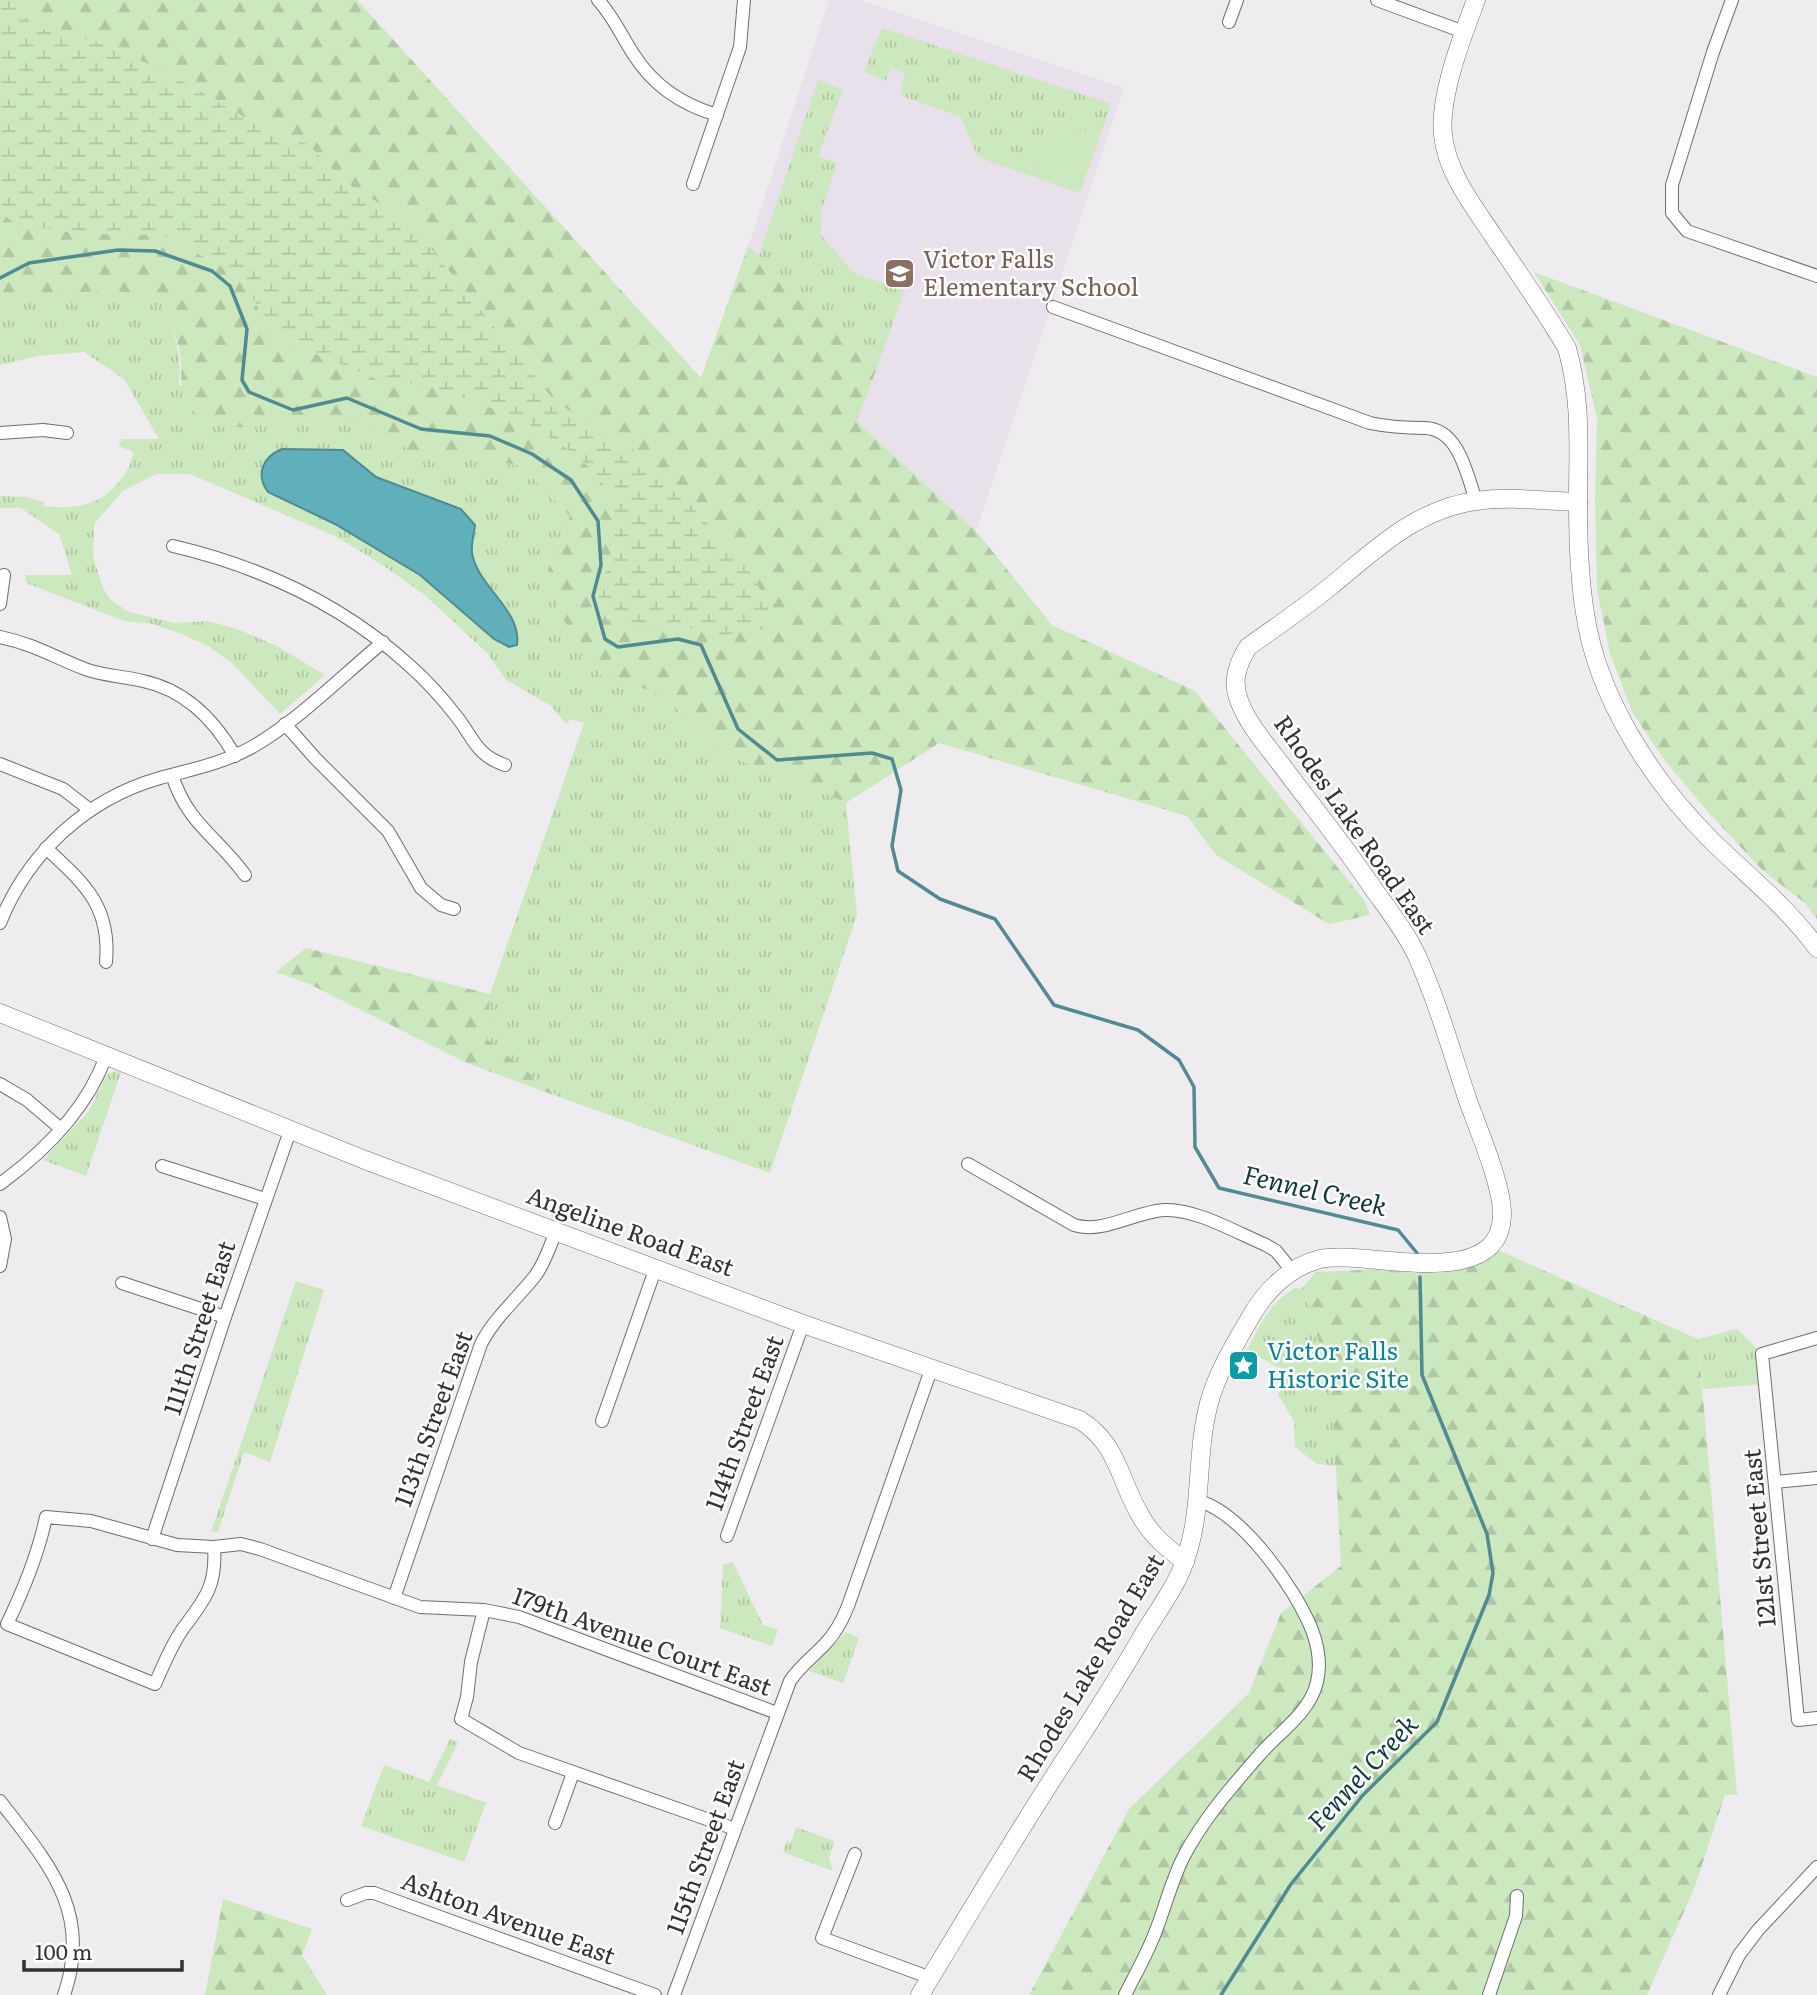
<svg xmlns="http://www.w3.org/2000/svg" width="1817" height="1995" font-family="Literata,serif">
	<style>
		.built { fill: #e8e0ea }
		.grass { fill: url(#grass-tufts) }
		.forest { fill: url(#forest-firs) }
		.wetland { fill: url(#wetland-marsh) }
		.garden { fill: #cbe8be }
		.water { fill: #60b0bb; stroke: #528a92; stroke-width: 2 }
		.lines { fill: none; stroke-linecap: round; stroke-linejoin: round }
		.stream { stroke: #528a92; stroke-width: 3.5 }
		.street-casing { stroke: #6f6c70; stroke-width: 14 }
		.secondary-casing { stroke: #6f6c70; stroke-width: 19 }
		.street { stroke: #fff; stroke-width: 12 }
		.secondary { stroke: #fff; stroke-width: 18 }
		.labels { text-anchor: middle; stroke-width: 5; stroke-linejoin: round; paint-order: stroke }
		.education-label { font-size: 24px; fill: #785e54; stroke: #fff; text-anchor: start }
		.street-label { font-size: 24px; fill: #323133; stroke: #fff }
		.culture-label { font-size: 24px; fill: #0d838f; stroke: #fff; text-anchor: start }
		.water-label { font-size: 26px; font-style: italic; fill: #11383d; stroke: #fff }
	</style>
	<defs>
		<pattern id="grass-tufts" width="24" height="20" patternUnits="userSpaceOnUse" patternTransform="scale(1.75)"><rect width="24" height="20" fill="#cbe8be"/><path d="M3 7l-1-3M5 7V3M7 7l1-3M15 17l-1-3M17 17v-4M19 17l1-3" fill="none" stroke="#afc7a4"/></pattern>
		<pattern id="forest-firs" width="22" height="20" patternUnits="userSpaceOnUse" patternTransform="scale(1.75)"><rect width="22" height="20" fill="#cbe8be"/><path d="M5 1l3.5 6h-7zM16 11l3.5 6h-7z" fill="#afc7a4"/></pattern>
		<pattern id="wetland-marsh" width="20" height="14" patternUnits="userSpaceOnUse" patternTransform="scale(1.75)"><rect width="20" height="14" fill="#cbe8be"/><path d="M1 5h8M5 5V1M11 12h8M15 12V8" fill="none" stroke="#afc7a4"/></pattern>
	</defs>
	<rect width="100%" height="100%" fill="#efecf0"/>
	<!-- built -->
	<path class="built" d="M829,0h32l263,88 -148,443 -246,-229z"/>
	<!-- grass -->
	<g class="grass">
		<path d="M882,28l229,76 -11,32 -8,-4 -60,34 3,11 -57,-20 -17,-40 -56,-20 -5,-5 5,-19 -14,-5 -5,13 -22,-9z"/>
		<path d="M818,80l25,9 -25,67 19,7 -15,46 -2,25 34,39 50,18 -25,71 -120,-106z"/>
		<path d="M114,290l47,12c14,29 21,50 18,83l74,42 25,-10 63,1 34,11 11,12 136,25 48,50 -22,53 54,108 12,1 50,18 58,59 68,21 56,27 11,112 -87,258 -211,-76 -71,-57 2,-46 94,-271 -13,-4 -5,5 -15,-18 -46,-27 -17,-25 -63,-59 -44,-31 -44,-27 -147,-63h-34l-33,17 -29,33 -1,32 10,32 8,12 18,12 45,11 34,-2 29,8 38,16 50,30 -45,39 -49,-52 -23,-16 -24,-11 -31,-11 -29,-3 -98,-38 -1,-8h47l-13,-41 -38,-26h-21v-12l27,1 17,5 -1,4c16,2 35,2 50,-4 18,-7 39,-31 40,-50l-14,-6 2,-7h38l-35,-60 -40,-27 -46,4 -38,9v-59l54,-12z"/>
		<path d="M115,1071l6,1 -35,104 -43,-16 45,-48 19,-37z"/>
		<path d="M296,1281l28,9 -54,172 -26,-10 -26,80h-7z"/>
		<path d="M1296,1288l29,5 26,174 -34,-3 -22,-17 -1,-26 -16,-26 10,-22 -41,-23c13,-26 23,-48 49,-62z"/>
		<path d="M1737,1329l25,25 4,30 -63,5 -5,-50z"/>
		<path d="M733,1562l30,63 15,5 -6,16 -52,-18 3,-63z"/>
		<path d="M846,1632l13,6 -16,45 -34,-12z"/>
		<path d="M450,1739l8,4 -21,42 49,18 -22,59 -103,-36 23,-61 45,17z"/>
		<path d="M796,1827l38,14 -5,17 4,13 -50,-19 4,-11 4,1z"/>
	</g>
	<!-- forest -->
	<g class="forest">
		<path d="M9,0h348l344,378 47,-132 131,116 -22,59 119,110 76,94 143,66 169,209 6,15 -41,9 -113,-69 -29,-39 -248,-73 -93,60 -56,-27 -68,-21 -58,-59 -50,-18 -12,-1 -32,-45 -16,-34 -6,-29 22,-53 -48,-50 -47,-9 -60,-6 -29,-10 -11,-12 -34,-11 -63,-1 -25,10h-20l-35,-12 -15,-12c-3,-14 -1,-26 -2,-40 -1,-22 -11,-42 -20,-61l-47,-12 -60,4 -54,12v-95l15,13 59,9 89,2 79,42 31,59 108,45 46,4 90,32 45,28 26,21 22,26 4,51 -16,55 35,32 44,-5 43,10 18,-81 -19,-12 -12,-19 -48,-53 -29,-23 -22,-8 -55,-40 -143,-176 -62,-39 -41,-40 -65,-28 -61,-36 -75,-36 -71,-17z"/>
		<path d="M1534,272l283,105v542l-12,-16 -43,-33 -51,-55 -46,-54 -33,-49 -22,-59 -13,-63 -2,-92 2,-80 -17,-73z"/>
		<path d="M306,948l184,46 -2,46 71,57 -90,-33 -160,-80 -33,-12z"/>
		<path d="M1500,1251l198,88 39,456h-12l-31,94 -47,106h-618l100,-186 120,-116 32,-80 60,-47 -8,-153 -21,-104 -10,-21 14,-16 69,-3 54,4 32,-6z"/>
		<path d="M223,1899l89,30 -10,26 25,40h-122z"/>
	</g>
	<!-- wetland -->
	<path class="wetland" d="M0,0h9l26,27 71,17 75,36 61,36 65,28 41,40 62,39 143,176 55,40 22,8 29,23 48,53 12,19 19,12 32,51 -5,24 -45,6 -43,-10 -44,5 -25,-8 -10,-24 16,-55 -4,-51 -22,-26 -26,-21 -45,-28 -90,-32 -46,-4 -108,-45 -31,-59 -79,-42 -89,-2 -59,-9 -15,-13z"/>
	<!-- garden -->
	<path class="garden" d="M1072,126l28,10 -19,54 -5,2 -41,-15c-7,-27 9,-50 37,-51z"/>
	<!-- water -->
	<path class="water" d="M282,449l61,1 33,27 85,32 14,16c-1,9 -4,18 -3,28 5,33 50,57 45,92l-8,2 -15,-8 -74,-64 -85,-51 -67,-32c-13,-18 -5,-35 14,-43z"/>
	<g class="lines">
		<!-- stream -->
		<g class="stream">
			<path d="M0,278l29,-15 89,-13 37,1 57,20 18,15 17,43 -5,51 7,12 44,18 54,-12 74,31 69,7 42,18 39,26 27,41 3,44 -8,31 12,43 13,8 60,-8 23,6 37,84 39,31 95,-7 20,6 9,31 -9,56 6,25 42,28 55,20 59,86 84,25 41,30 15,27 1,60 24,41 179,42 19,23"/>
			<path d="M1221,1995l70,-111 72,-89 74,-73 52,-127 4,-22 -6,-39 -65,-159 -2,-98"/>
		</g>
		<defs>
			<g id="street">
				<path d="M598,0c15,16 24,37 36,55 19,30 49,50 83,60"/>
				<path d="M1377,0l87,32"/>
				<path d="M1732,0l-19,52 -41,133v28l15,18 130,45"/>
				<path d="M1229,22l8,-22"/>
				<path d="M693,184l47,-137 4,-47"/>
				<path d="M1053,307l317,116c19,4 36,5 55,5 34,1 42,47 51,73"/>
				<path d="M0,433l43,-3 24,3"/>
				<path d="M173,546c89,21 169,58 237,120 17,15 33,33 47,51 17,22 19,38 48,48"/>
				<path d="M0,604l4,-29"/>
				<path d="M0,637c34,7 54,20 85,32 19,7 38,7 58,12 42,9 71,38 92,75"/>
				<path d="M285,724l30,34 73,73 33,57 20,17 13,4"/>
				<path d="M0,764l63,25 27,21"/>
				<path d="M172,775c16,50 45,61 73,100"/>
				<path d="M46,848c38,35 65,58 60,114"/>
				<path d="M0,923c28,-70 86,-124 160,-145 33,-9 64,-15 94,-32 46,-27 88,-70 129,-104"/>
				<path d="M0,1084l27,16 34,29"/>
				<path d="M968,1164l106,61c29,9 60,-13 90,-15 31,-2 73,23 102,35l10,6 17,21"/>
				<path d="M162,1166l103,33"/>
				<path d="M0,1184c45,-33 87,-75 106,-128"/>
				<path d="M0,1217l5,22 -5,27"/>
				<path d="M122,1283l103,34"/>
				<path d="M1817,1338l-55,16 36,366 19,-2"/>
				<path d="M602,1421l54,-154"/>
				<path d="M1776,1482l41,-4"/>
				<path d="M727,1536l76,-212"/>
				<path d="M152,1539l73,-222 65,-186"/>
				<path d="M214,1547c3,40 -10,53 -32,83 -11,16 -19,36 -27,54l-148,-60c17,-35 31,-69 39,-107l45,4 86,24 37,2 27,-3 19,5 160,58 64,3 35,7 258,96"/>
				<path d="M394,1598l87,-254c13,-26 36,-45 54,-68 10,-13 15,-30 21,-45"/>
				<path d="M484,1610l-13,52 -4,35 -6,22 58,34 216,76"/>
				<path d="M0,1801c48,62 93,111 64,194"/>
				<path d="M555,1823l18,-50"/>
				<path d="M855,1854l-33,84 109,40"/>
				<path d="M347,1900l19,-7h8l281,102"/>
				<path d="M674,1995l116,-314c10,-15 23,-24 35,-37 11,-11 17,-23 23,-38l84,-239"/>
				<path d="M1125,1995c10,-20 22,-41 30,-62 10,-25 16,-51 28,-75 19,-38 51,-74 79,-106 20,-22 48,-40 55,-70 4,-17 1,-36 -5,-52 -17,-42 -69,-116 -113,-129"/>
				<path d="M1489,1995l27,-79 1,-20"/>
				<path d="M1719,1995l20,-40 19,-25 59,-63"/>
			</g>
			<g id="secondary">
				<path d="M1476,0c-14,37 -37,96 -33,135 4,39 32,73 53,105 24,35 49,71 71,108 15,55 11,97 11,153 0,37 1,76 7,112 12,84 68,170 128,229 36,35 74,65 104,106"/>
				<path d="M0,1013l365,147 438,164 277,96c38,24 39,59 60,95 11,20 27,33 45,47"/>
				<path d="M920,1995c47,-78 94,-157 144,-234 29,-43 56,-86 82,-131 12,-19 26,-38 35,-59 24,-56 13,-111 28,-168 8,-30 26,-59 41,-85 15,-27 39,-51 70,-59 45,-10 179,35 182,-43 1,-29 -23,-85 -34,-115 -16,-48 -30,-98 -51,-145 -12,-26 -31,-49 -47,-72 -27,-40 -58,-78 -87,-117 -15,-20 -34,-41 -43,-64 -9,-21 -3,-38 8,-56 28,-20 56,-39 83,-61 44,-36 85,-77 145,-85 33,-5 69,0 102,1"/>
			</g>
		</defs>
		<!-- street casing -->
		<use href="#street" class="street-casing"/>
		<!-- secondary casing -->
		<use href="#secondary" class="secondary-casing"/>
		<!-- street -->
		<use href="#street" class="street"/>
		<!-- secondary -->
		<use href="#secondary" class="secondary"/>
	</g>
	<!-- icons -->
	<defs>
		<symbol id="school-square" viewBox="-11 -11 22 22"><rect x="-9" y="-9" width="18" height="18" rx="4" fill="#8d6e63" stroke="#fff"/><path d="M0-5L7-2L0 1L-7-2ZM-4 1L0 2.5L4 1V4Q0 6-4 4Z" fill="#fff"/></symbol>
		<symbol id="sight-square" viewBox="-11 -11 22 22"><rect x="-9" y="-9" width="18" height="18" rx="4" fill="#0f9aa8" stroke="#fff"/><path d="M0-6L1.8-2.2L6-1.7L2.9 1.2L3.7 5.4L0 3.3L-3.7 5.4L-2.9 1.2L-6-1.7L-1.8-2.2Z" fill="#fff"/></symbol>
	</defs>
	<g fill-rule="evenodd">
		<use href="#school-square" x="882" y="256" width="35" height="35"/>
		<use href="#sight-square" x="1226" y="1348" width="35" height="35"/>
	</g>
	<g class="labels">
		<!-- education labels -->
		<g class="education-label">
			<text x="923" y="268">Victor Falls<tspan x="923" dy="28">Elementary School</tspan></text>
		</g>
		<!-- street labels -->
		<g class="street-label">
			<text transform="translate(1354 825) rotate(55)" y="8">Rhodes Lake Road East</text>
			<text transform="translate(630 1232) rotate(20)" y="8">Angeline Road East</text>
			<text transform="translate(200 1328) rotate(-72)" y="8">111th Street East</text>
			<text transform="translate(434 1419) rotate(-70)" y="8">113th Street East</text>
			<text transform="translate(745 1423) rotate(-70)" y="8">114th Street East</text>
			<text transform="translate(1760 1538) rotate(-95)" y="8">121st Street East</text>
			<text transform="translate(642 1642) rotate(20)" y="8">179th Avenue Court East</text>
			<text transform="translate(1091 1668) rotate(-59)" y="8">Rhodes Lake Road East</text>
			<text transform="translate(706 1847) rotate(-70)" y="8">115th Street East</text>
			<text transform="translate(508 1919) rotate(20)" y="8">Ashton Avenue East</text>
		</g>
		<!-- culture labels -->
		<g class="culture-label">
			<text x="1267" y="1360">Victor Falls<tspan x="1267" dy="28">Historic Site</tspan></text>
		</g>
		<!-- water labels -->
		<g class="water-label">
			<text transform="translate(1315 1191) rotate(13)" y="9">Fennel Creek</text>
			<text transform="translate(1363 1773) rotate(-47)" y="9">Fennel Creek</text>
		</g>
	</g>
	<!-- scale -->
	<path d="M24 1960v10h158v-10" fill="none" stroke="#323133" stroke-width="3.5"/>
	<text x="35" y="1960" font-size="21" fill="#323133" stroke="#ffffff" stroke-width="5" paint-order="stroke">100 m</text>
</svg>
